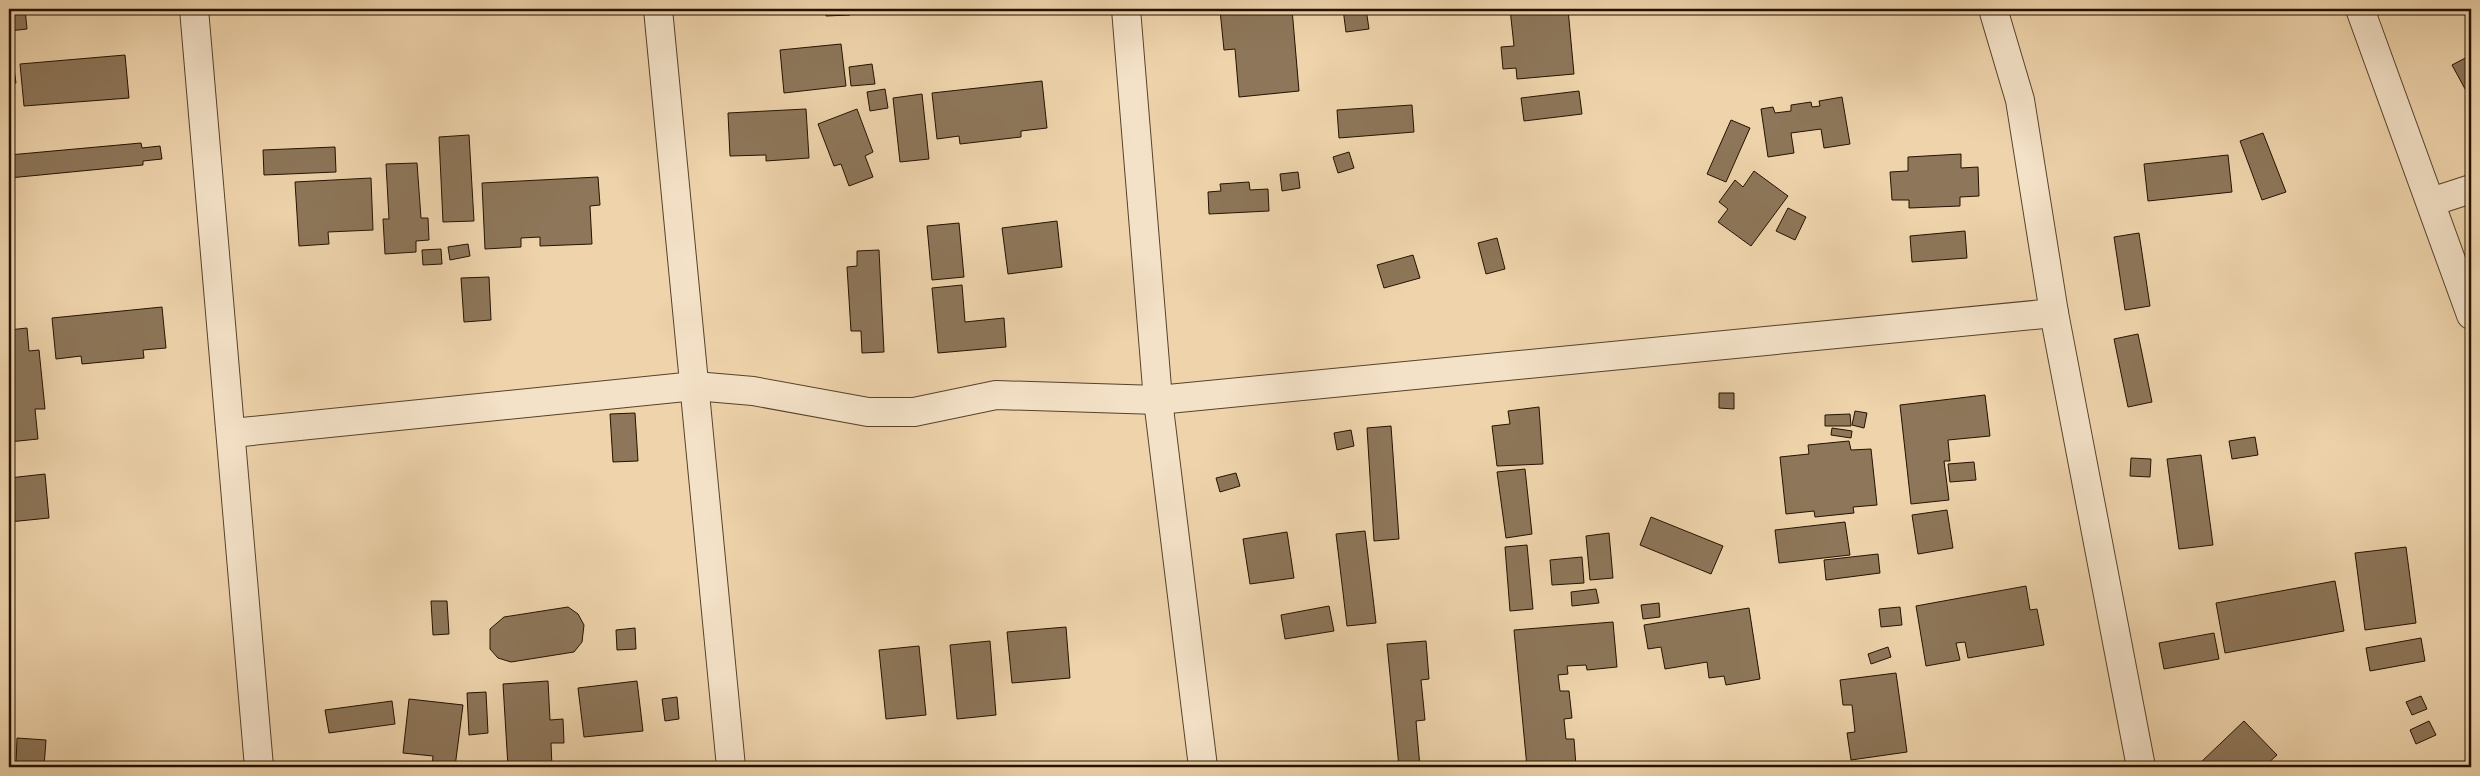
<svg xmlns="http://www.w3.org/2000/svg" width="2480" height="776" font-family="'Libre Caslon Text',serif">
	<style>
		.building { fill: #8d7659; stroke: #241200 }
		.lines { fill: none; stroke-linecap: round; stroke-linejoin: round }
		.street-casing { stroke: #56422b; stroke-width: 30 }
		.street { stroke: #f4e2c8; stroke-width: 28 }
	</style>
	<rect width="100%" height="100%" fill="#eed3ab"/>
	<filter id="stains"><feTurbulence type="fractalNoise" baseFrequency=".004" numOctaves="4"/><feColorMatrix values="0 0 0 0 .2 0 0 0 0 .09 0 0 0 0 .02 0 0 0 .5 -.17"/></filter>
	<radialGradient id="worn" r=".72"><stop offset=".6" stop-color="#630" stop-opacity="0"/><stop offset="1" stop-color="#630" stop-opacity=".3"/></radialGradient>
	<!-- building -->
	<g class="building">
		<path d="M9,9h16l2,20 -18,2z"/>
		<path d="M826,9h24v6l-24,1z"/>
		<path d="M1237,9h55l7,82 -60,6 -4,-48 -11,1 -4,-40z"/>
		<path d="M1343,9h23l3,20 -23,3z"/>
		<path d="M1510,9h58l6,65 -57,5 -1,-11 -13,1 -2,-22 13,-1z"/>
		<path d="M2411,9h18l-16,4z"/>
		<path d="M841,44l5,42 -62,7 -4,-43z"/>
		<path d="M125,55l4,43 -105,8 -4,-42z"/>
		<path d="M2471,55v42l-1,1 -18,-33z"/>
		<path d="M9,62h4l3,21 -7,1z"/>
		<path d="M872,64l3,20 -24,2 -2,-19z"/>
		<path d="M1042,81l5,47 -26,3v6l-61,7 -1,-8 -22,3 -5,-46z"/>
		<path d="M885,89l3,19 -18,3 -3,-19z"/>
		<path d="M1579,91l3,23 -58,7 -3,-23z"/>
		<path d="M922,94l7,65 -29,3 -7,-64z"/>
		<path d="M1842,97l8,47 -26,4 -3,-19 -30,4 3,20 -26,4 -7,-48 12,-2 2,6 16,-2v-6l20,-3 1,5 8,-1 -1,-5z"/>
		<path d="M1412,105l2,27 -75,6 -2,-28z"/>
		<path d="M806,109l3,49 -43,3v-6l-36,1 -2,-43z"/>
		<path d="M857,109l16,43 -8,4 8,21 -24,9 -8,-22 -7,2 -16,-42z"/>
		<path d="M1731,120l19,8 -24,54 -19,-8z"/>
		<path d="M2263,133l23,59 -24,8 -22,-59z"/>
		<path d="M469,135l5,86 -31,1 -4,-85z"/>
		<path d="M141,143l1,5 18,-2 2,13 -19,2v4l-134,13v-23z"/>
		<path d="M335,147l1,25 -72,3 -1,-25z"/>
		<path d="M1349,152l5,16 -16,5 -5,-16z"/>
		<path d="M1961,154v14l17,-1 1,29 -19,1v9l-51,2v-8h-17l-2,-28 18,-1v-14z"/>
		<path d="M2228,155l4,37 -84,9 -4,-37z"/>
		<path d="M417,163l4,55h7l1,22 -13,1v11l-31,2 -2,-35h6l-3,-55z"/>
		<path d="M1754,171l34,25 -37,50 -33,-24 10,-13 -9,-7 16,-22 8,7z"/>
		<path d="M1298,172l2,16 -18,3 -2,-17z"/>
		<path d="M598,177l2,28 -10,1 2,38 -52,2v-9l-19,1v9l-36,2 -3,-66z"/>
		<path d="M371,178l2,52 -45,2 1,12 -30,2 -4,-64z"/>
		<path d="M1249,182l1,8 18,-1 1,22 -60,3 -1,-22 13,-1 -1,-7z"/>
		<path d="M1788,208l18,9 -11,23 -19,-9z"/>
		<path d="M1057,221l5,46 -54,7 -6,-46z"/>
		<path d="M959,223l5,54 -32,3 -5,-54z"/>
		<path d="M1965,231l2,27 -55,4 -2,-26z"/>
		<path d="M2139,233l11,73 -25,4 -11,-73z"/>
		<path d="M1497,238l8,31 -19,5 -8,-31z"/>
		<path d="M468,244l2,12 -20,4 -2,-13z"/>
		<path d="M441,249l1,15 -19,1 -1,-15z"/>
		<path d="M879,250l5,102 -22,1 -1,-22h-10l-4,-64 10,-1v-15z"/>
		<path d="M1413,255l7,23 -36,10 -7,-23z"/>
		<path d="M489,277l2,43 -27,2 -3,-44z"/>
		<path d="M962,285l3,37 39,-4 2,29 -68,6 -6,-65z"/>
		<path d="M162,307l4,41 -23,2 1,8 -62,6 -1,-8 -25,3 -4,-41z"/>
		<path d="M27,328l2,23 10,-1 6,59h-10l3,30 -29,3v-112z"/>
		<path d="M2138,334l14,68 -24,5 -14,-68z"/>
		<path d="M1719,393h15v16l-15,-1z"/>
		<path d="M1985,395l5,41 -42,4 2,21h-6l5,39 -38,4 -11,-99z"/>
		<path d="M1539,407l4,57 -46,2 -5,-40 18,-2 -2,-13z"/>
		<path d="M1855,411l12,2 -3,15 -12,-3z"/>
		<path d="M635,413l3,48 -25,1 -3,-48z"/>
		<path d="M1850,414l1,12h-26v-11z"/>
		<path d="M1391,426l8,113 -25,2 -7,-113z"/>
		<path d="M1832,428l20,3 -1,7 -20,-3z"/>
		<path d="M1351,430l3,16 -17,4 -3,-17z"/>
		<path d="M2255,437l3,18 -26,4 -3,-18z"/>
		<path d="M1849,441l2,9 20,-1 6,56 -24,2 1,6 -39,4 -1,-6 -28,3 -6,-57 29,-3 -1,-9z"/>
		<path d="M2201,455l12,90 -34,4 -12,-90z"/>
		<path d="M2131,458l20,1 -1,18 -20,-1z"/>
		<path d="M1974,462l2,18 -26,2 -2,-18z"/>
		<path d="M1525,469l7,65 -26,4 -9,-66z"/>
		<path d="M1236,473l4,13 -20,6 -4,-14z"/>
		<path d="M45,474l4,44 -40,4v-44z"/>
		<path d="M1947,510l6,38 -35,6 -6,-39z"/>
		<path d="M1651,517l72,29 -12,28 -71,-29z"/>
		<path d="M1845,522l5,33 -71,8 -4,-33z"/>
		<path d="M1365,531l11,92 -29,3 -11,-92z"/>
		<path d="M1287,532l7,46 -44,6 -7,-45z"/>
		<path d="M1609,533l4,45 -23,2 -4,-44z"/>
		<path d="M1527,545l6,64 -23,2 -5,-64z"/>
		<path d="M2406,547l10,76 -51,7 -10,-77z"/>
		<path d="M1878,554l2,19 -54,7 -2,-20z"/>
		<path d="M1582,557l2,26 -32,2 -2,-25z"/>
		<path d="M2335,581l9,50 -119,22 -9,-50z"/>
		<path d="M2026,586l4,24 7,-1 7,36 -76,13 -3,-16 -9,1 4,17 -34,6 -10,-60z"/>
		<path d="M1596,589l3,14 -27,3 -1,-14z"/>
		<path d="M431,601h16l2,33 -16,1z"/>
		<path d="M1659,603l1,14 -17,2 -2,-14z"/>
		<path d="M1329,606l5,25 -49,8 -4,-24z"/>
		<path d="M568,607l10,7 6,11 -2,17 -8,10 -63,10 -13,-4 -8,-9v-20l14,-12z"/>
		<path d="M1900,607l2,18 -21,2 -2,-18z"/>
		<path d="M1749,608l11,71 -34,6 -2,-9 -15,2 -2,-16 -42,7 -4,-22 -13,2 -4,-24z"/>
		<path d="M1613,622l4,45 -30,3 -1,-5 -19,1 1,8 -10,1 2,16h9l3,27 -8,1 2,20h8l2,27 -49,1 -13,-137z"/>
		<path d="M1066,627l4,51 -58,5 -5,-51z"/>
		<path d="M635,628l1,21 -19,1 -1,-20z"/>
		<path d="M2214,633l5,26 -55,10 -5,-26z"/>
		<path d="M2421,638l4,23 -55,10 -4,-23z"/>
		<path d="M990,641l6,74 -39,4 -7,-74z"/>
		<path d="M1426,641l3,38 -8,1 4,40 -9,1 4,46h-21l-12,-123z"/>
		<path d="M919,646l7,69 -40,4 -7,-69z"/>
		<path d="M1888,647l3,10 -20,7 -3,-10z"/>
		<path d="M1896,673l11,79 -56,8 -4,-27 8,-1 -3,-27h-9l-3,-25z"/>
		<path d="M548,681l2,39 13,-1 1,24h-13l1,24h-44l-5,-83z"/>
		<path d="M637,681l6,50 -59,6 -6,-49z"/>
		<path d="M486,692l2,41 -19,2 -2,-42z"/>
		<path d="M2421,696l6,13 -15,6 -6,-13z"/>
		<path d="M677,697l2,22 -14,2 -3,-22z"/>
		<path d="M409,699l54,6 -8,62h-23l1,-11 -30,-3z"/>
		<path d="M392,701l3,23 -66,9 -4,-23z"/>
		<path d="M2244,721l33,34 -13,12h-63l-3,-2z"/>
		<path d="M2429,721l7,14 -20,9 -6,-14z"/>
		<path d="M17,738l29,2 -2,27h-35v-4l7,1z"/>
	</g>
	<g class="lines">
		<defs>
			<g id="street">
				<path d="M194,9l65,758"/>
				<path d="M658,9l73,758"/>
				<path d="M1126,9l32,391 45,367"/>
				<path d="M1993,9l27,91 34,213 87,454"/>
				<path d="M2360,9l111,306"/>
				<path d="M2431,202l40,-13"/>
				<path d="M232,433l463,-47 58,5 115,21h46l82,-17 162,5 896,-87"/>
			</g>
		</defs>
		<!-- street casing -->
		<use href="#street" class="street-casing"/>
		<!-- street -->
		<use href="#street" class="street"/>
	</g>
	<!-- margin -->
	<rect width="2480" height="776" fill="none" stroke="#eed3ab" stroke-width="30"/>
	<rect x="10" y="10" width="2460" height="756" fill="none" stroke="#241200" stroke-width="2.5"/>
	<rect x="15" y="15" width="2450" height="746" fill="none" stroke="#241200"/>
	<rect width="100%" height="100%" filter="url(#stains)"/>
	<rect width="100%" height="100%" fill="url(#worn)"/>
</svg>
